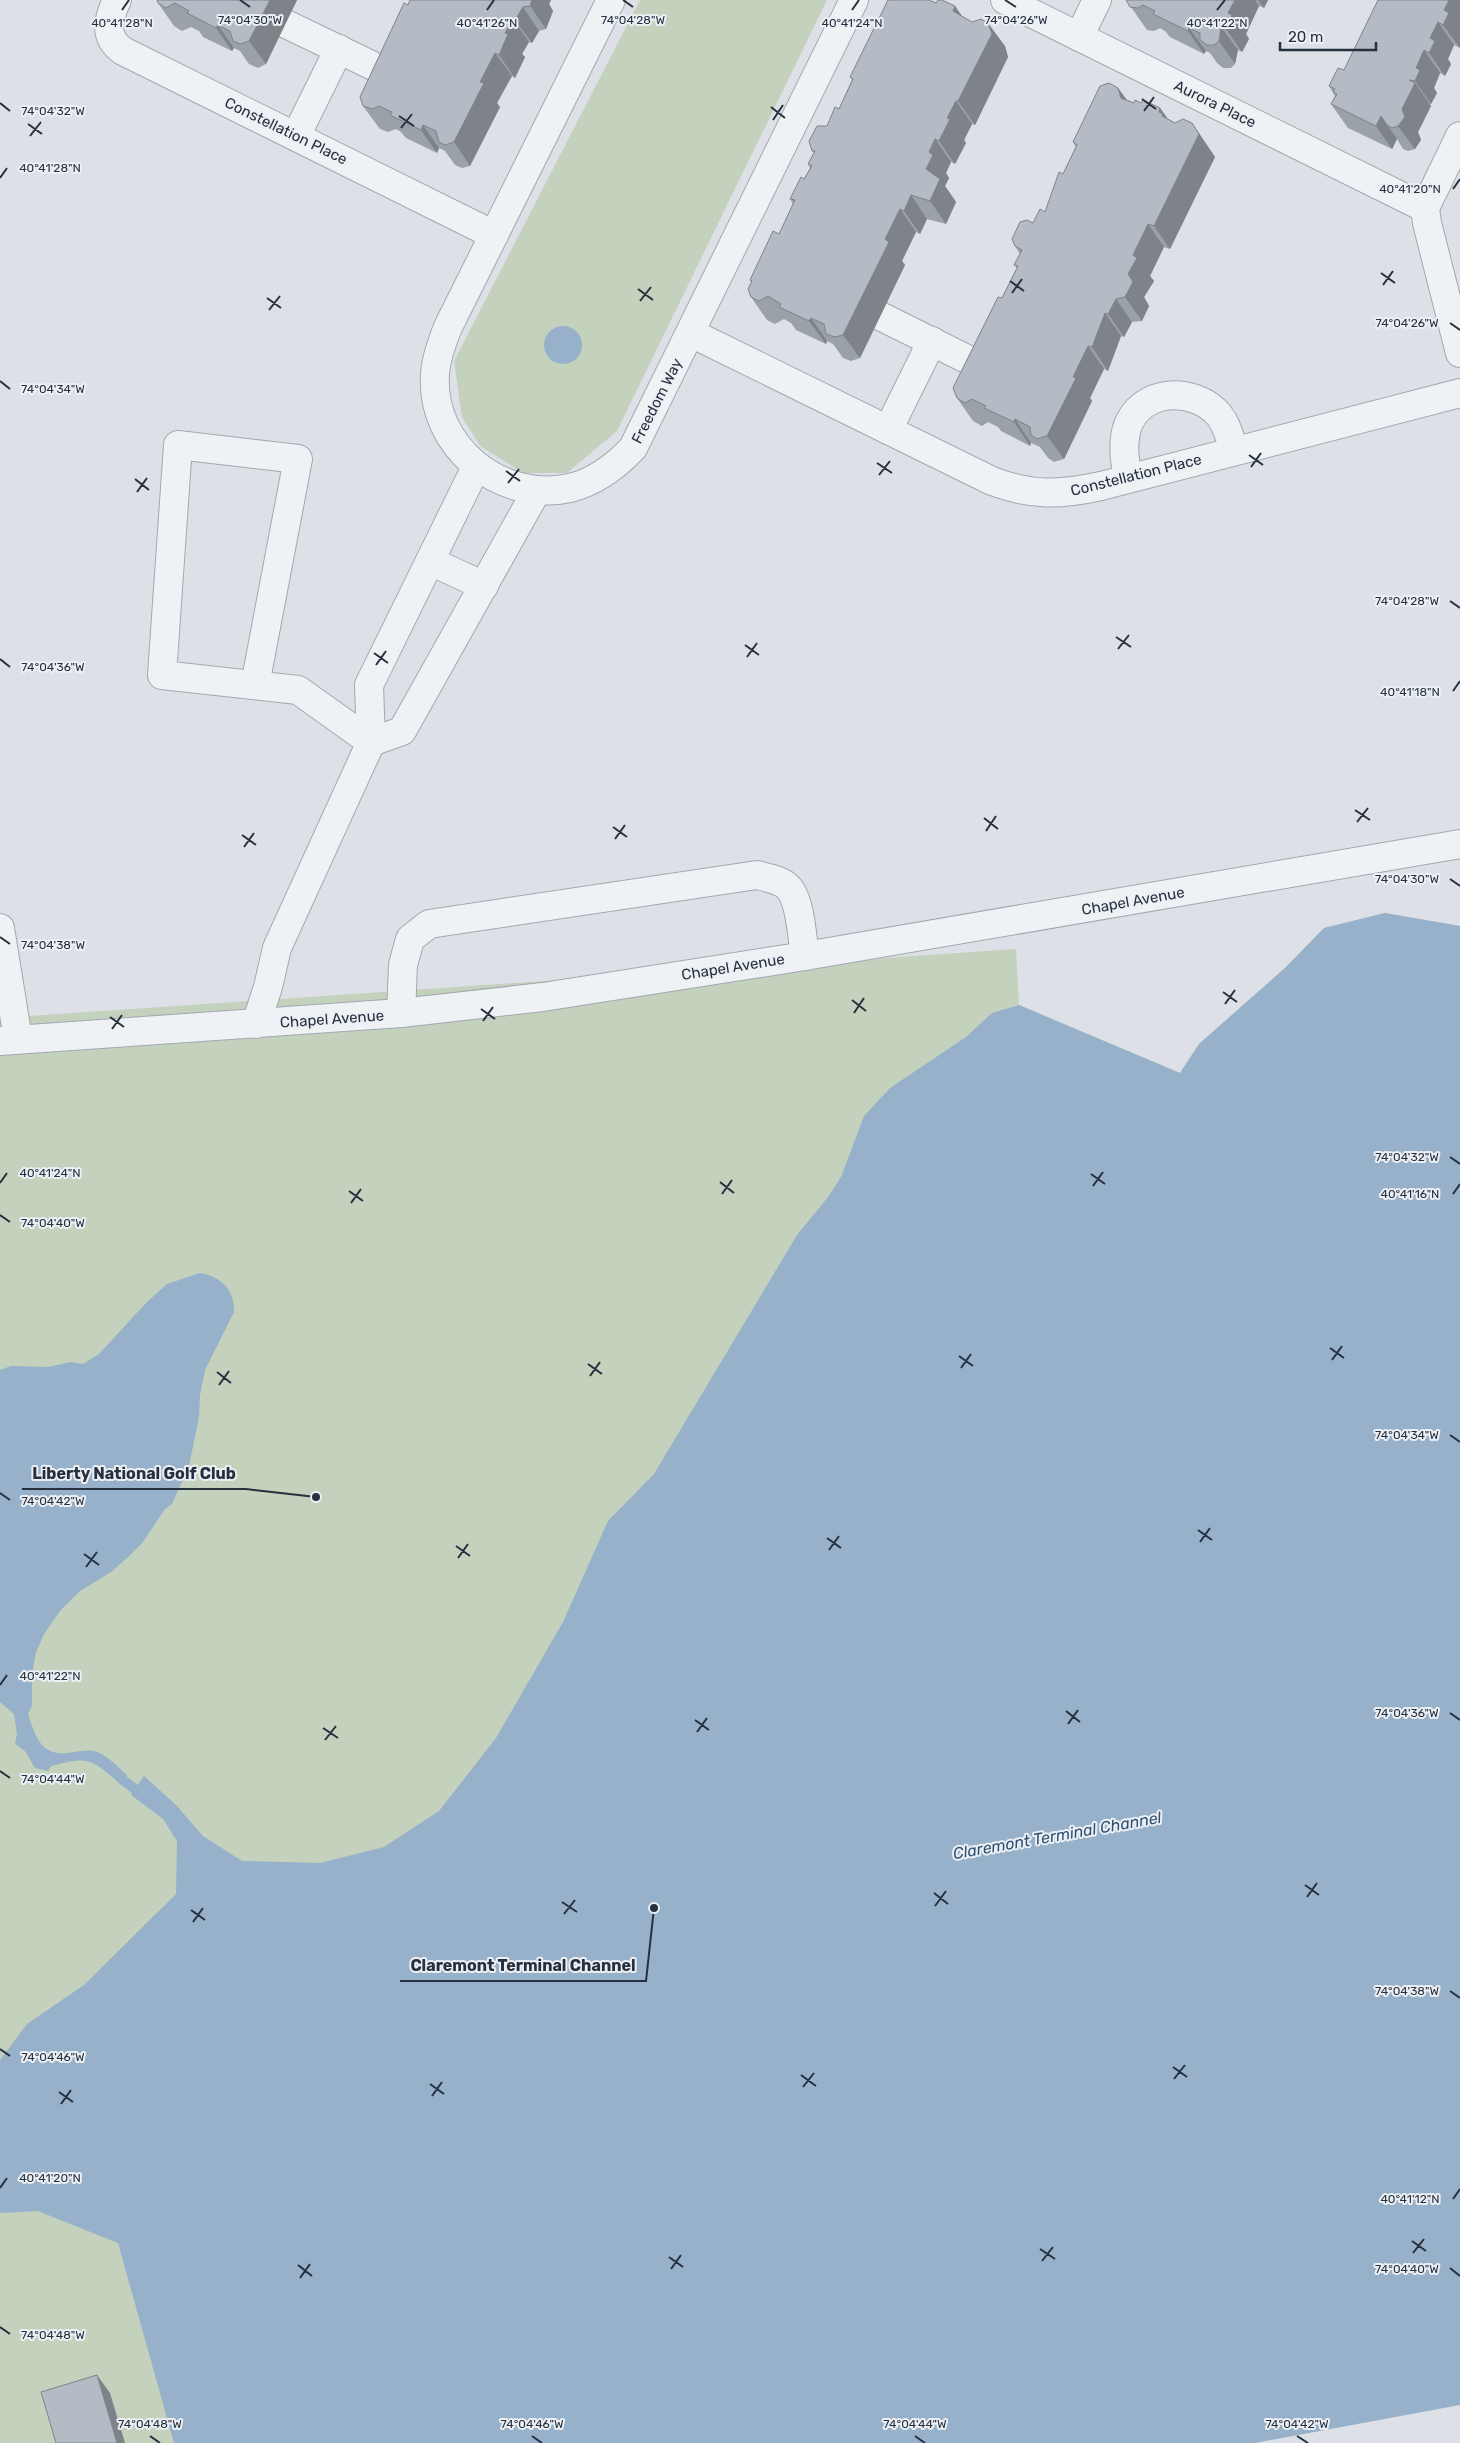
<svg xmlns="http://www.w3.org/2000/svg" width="1460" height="2443" font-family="Rubik,sans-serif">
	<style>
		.green { fill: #c3d1bd }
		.water { fill: #96b1c9 }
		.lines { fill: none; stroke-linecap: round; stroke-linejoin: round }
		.stream { stroke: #96b1c9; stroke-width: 10 }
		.minor-casing { stroke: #a2a8b1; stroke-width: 30 }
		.minor { stroke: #eff2f5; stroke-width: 28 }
		.wall { fill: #9ba1a9 }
		.shaded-wall { fill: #7e8389 }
		.building { fill: #b4bbc4; stroke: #7e8389 }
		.ticks { fill: none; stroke: #26303e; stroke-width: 2 }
		.labels { text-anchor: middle; stroke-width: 4; stroke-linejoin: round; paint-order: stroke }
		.street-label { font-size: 15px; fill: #26303e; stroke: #ecf0f5 }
		.water-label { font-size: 16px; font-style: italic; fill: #2f5073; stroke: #ecf0f5 }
		.ticks-label { font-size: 12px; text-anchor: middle; fill: #26303e; stroke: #ecf0f5; stroke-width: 4; stroke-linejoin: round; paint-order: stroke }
		.leader { fill: none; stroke: #26303e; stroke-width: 2 }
		.callout-dot { fill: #26303e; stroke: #ecf0f5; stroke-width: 2 }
		.callout-label { font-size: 16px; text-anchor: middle; font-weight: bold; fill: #26303e; stroke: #ecf0f5; stroke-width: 4; stroke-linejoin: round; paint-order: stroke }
	</style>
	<rect width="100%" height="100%" fill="#dde1e7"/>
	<!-- green -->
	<g class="green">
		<path d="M640,0h187l-210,431 -50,42h-44l-43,-27 -18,-29 -8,-56z"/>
		<path d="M1385,913l75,13 -1098,1517h-362v-1425l1016,-69 3,56 161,68 19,-29 86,-76 39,-40z"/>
	</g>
	<!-- water -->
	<g class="water">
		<circle cx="563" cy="345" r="19"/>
		<path d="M1385,913l75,13v1479l-205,38h-1081l-56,-200 -80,-32 -38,2v-153l27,-36 57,-39 92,-91 1,-53 -14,-22 -32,-24 13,-19 32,29 27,31 39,25 78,2 64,-16 55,-36 57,-73 67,-116 45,-101 46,-47 143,-239 31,-38 13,-20 23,-61 26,-28 76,-51 26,-24 27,-8 161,68 19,-29 86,-76 39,-40z"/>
		<path d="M200,1273c21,3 35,18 34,39l-29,58 -5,25 -1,22 -10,49 -17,38 -7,5 -22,33 -15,15 -17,15 -31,19 -20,20 -16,23 -8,18 -4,22v32l-4,8c9,27 14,44 46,38 7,-1 15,-3 23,0 11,4 21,15 30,23l-8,8c-28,-25 -31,-27 -68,-17l-3,5 -13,-3 -10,-17 -10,-7 2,-10 -3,-20 -14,-12v-332l11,-4 38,1 21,-5 13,2 16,-10 47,-51 21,-19z"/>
	</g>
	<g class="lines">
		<!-- stream -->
		<path class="stream" d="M123,1780l22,17"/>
		<defs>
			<g id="minor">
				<path d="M117,0c-9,19 -14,37 6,51l371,184"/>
				<path d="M611,0l-163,327c-6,15 -12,31 -13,47 -5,73 66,129 135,114 25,-6 46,-22 63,-40l221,-448"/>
				<path d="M1005,0l420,208"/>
				<path d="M286,24l110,53"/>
				<path d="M1079,37l18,-37"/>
				<path d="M296,136l43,-87"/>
				<path d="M1460,136l-35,72 2,15 33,130"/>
				<path d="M880,316l109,54"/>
				<path d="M691,333l301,148c40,15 68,14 109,5l359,-93"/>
				<path d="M888,430l44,-89"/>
				<path d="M1129,478c-5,-17 -7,-33 -2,-50 13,-40 67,-42 92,-13 8,10 11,23 15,35"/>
				<path d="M430,561l54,25"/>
				<path d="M255,685l43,-226 -120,-14 -16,230 136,15 73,52"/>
				<path d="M371,742l31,-11 135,-241"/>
				<path d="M0,928l18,111"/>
				<path d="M401,1013l2,-48 7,-26 19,-15 328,-49c11,3 28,5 34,16 10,15 11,47 14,65"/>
				<path d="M256,1024l12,-37 9,-39 94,-206 -2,-57 107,-218"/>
				<path d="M0,1041l401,-28 142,-16 262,-41 655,-112"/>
			</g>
		</defs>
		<!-- minor casing -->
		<use href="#minor" class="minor-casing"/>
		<!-- minor -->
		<use href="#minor" class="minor"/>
	</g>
	<!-- wall -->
	<g class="wall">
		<path d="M297,0l-31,64 -8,4 -9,-4 -9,-13 -6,-3 -2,3 -29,-14 -4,-6 -8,-4 -9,4 -8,-5 -16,-23z"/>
		<path d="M410,0h141l-2,4 4,7 -7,18 -7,2 -7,12 -3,-1 -7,12 3,3 -10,21 -3,-2 -15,27 3,4 -30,59 -8,2 -7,-3 -10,-14 -6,-3 -2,5 -31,-15 -5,-6 -5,-3 -8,3 -8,-3 -17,-23z"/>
		<path d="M1126,0h142l-4,8 -5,-2 -13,28 3,5 -7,13 -4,-2 -3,14 -4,4h-8l-6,-5 -7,-10 -4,-2 -2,3 -34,-17 -5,-6 -5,-3 -6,3 -7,-1z"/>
		<path d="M1460,0v48l-6,-3 -6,14 3,5 -6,12 -5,-3 -6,15 3,5 -6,11h-1l1,2 -13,26 3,8 -6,9 -7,2 -5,-2 -6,-10 -5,10 -44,-21 -17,-24 4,-8 -6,-10 15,-16z"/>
		<path d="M936,3l19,3 7,10 43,30 3,11 -33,68 -3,-1 -8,16 2,3 -11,21 -4,-2 -5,11 3,5 -4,8 11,16 -10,22 -19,-5 -7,15 -4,-2 -14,29 3,4 -45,93 -9,3 -8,-3 -10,-14 -6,-3 -1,3 -30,-14 -5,-7 -7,-4 -9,5 -8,-4 -16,-23v-15l-1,-2 29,-46 14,-30 -3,-5 14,-20 6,-11 -2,-4 6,-11 -2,-2 15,-25 12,-17 13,-29 -2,-3z"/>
		<path d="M1118,88l9,12 7,3h7l19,5 8,11 7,4h17l23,34 -45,92 -6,-2 -14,29 4,5 -10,16 5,9 -7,15 -10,1 -8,15 -3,-1 -13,35 -4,-2 -14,29 2,3 -28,58 -10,3 -6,-4 -8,-11 -9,-4 -1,3 -29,-15 -3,-4 -10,-5 -6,4 -9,-5 -16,-23 45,-100 15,-30 -3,-3 6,-11 -5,-8 18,-23 12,-11 31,-65 -3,-5z"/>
	</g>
	<!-- shaded-wall -->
	<g class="shaded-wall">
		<path d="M270,0h27l-31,64 -17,-23z"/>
		<path d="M532,0h19l-2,4 4,7 -7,18 -16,-23z"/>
		<path d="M1235,0h20l4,6 -13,28 3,5 -7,13 -16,-23 2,-16z"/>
		<path d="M1258,0h10l-4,8z"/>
		<path d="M1449,0h11v48l-17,-23 1,-15z"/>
		<path d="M955,6l16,24 -18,-19z"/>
		<path d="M523,7l16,24 -7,12 -17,-23z"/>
		<path d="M513,19l16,23 -7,12 3,3 -10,21 -16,-23 6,-22z"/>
		<path d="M1438,22l16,23 -6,14 3,5 -6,12 -16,-23 1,-15z"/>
		<path d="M988,23l17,23 3,11 -33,68 -17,-24z"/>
		<path d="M218,25l16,23 -2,3 -16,-23z"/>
		<path d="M1221,27l17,23 -3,14 -16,-23z"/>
		<path d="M1189,28l17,23 -2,3 -16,-23z"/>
		<path d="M1424,50l16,23 -6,15 3,5 -6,11 -16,-23 1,-13z"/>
		<path d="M495,53l17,23 -15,27 3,4 -30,59 -16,-24 26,-60z"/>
		<path d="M1415,83l16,23 -13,26 3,8 -6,9 -17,-23 4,-17z"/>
		<path d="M1118,88l17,23 -14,-13z"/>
		<path d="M956,101l16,23 -8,16 2,3 -11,21 -16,-23 8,-23z"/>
		<path d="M1160,108l16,23v2l-17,-21z"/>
		<path d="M1381,116l16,23 -5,10 -16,-23z"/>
		<path d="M1192,123l23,34 -45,92 -16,-23z"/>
		<path d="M423,125l16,23 -2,5 -16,-23z"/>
		<path d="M935,139l16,23 -5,11 3,5 -4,8 11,16 -10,22 -16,-23 -4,-32 3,-17z"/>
		<path d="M911,195l16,24 -7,15 -16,-23z"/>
		<path d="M900,209l16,23 -14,29 3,4 -45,93 -17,-23 42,-96z"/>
		<path d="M1148,224l16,23 -14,29 4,5 -10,16 5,9 -7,15 -17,-24 3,-23 5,-19z"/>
		<path d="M1116,299l16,23 -8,15 -16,-23z"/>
		<path d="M1105,313l16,23 -13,35 -16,-24z"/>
		<path d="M811,318l16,23 -1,3 -17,-23z"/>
		<path d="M1088,346l16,23 -14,29 2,3 -28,58 -17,-23 26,-59z"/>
		<path d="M1015,419l16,24 -1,3 -16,-24z"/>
		<path d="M97,2375l13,18 15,50h-8z"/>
	</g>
	<!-- building -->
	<g class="building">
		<path d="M157,0h113l-21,41 -8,3 -8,-3 -3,-10 -12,-6 -2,3 -29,-15 2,-2 -14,-8 -9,5 -8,-5z"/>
		<path d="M410,0h122l-2,6 -7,1 -8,13 -2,-1 -8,14 3,1 -9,21 -4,-2 -15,29 4,1 -30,59 -9,3 -6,-3 -3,-11 -13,-6 -2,5 -31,-15 2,-3 -13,-6 -7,3 -9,-3 -3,-9 44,-94 4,2z"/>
		<path d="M888,0h41l7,3 2,-3h4l13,6 -2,5 19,11 9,-3 7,4 4,11 -34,67h-2l-9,17 3,1 -11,22 -4,-2 -6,13 4,3 -7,14 14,10 -10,22 -19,-6 -7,16 -4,-2 -15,30 4,3 -46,93 -8,2 -9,-3 -2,-10 -13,-6 -2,3 -30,-14 2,-3 -13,-8 -9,5 -8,-4 -3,-8 4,-8 -2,-1 23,-49 6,3 16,-34 -5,-1 11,-22 3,2 8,-13 -4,-2 7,-13h-3l-3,-10 8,-15h10l8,-19 4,2 14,-30 -3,-2z"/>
		<path d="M1126,0h109l-7,13 4,2 -6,14 -5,-2 -2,14 -5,4h-7l-7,-5v-7l-11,-5 -1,3 -35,-17 2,-3 -12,-6 -5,3 -8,-1z"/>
		<path d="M1378,0h71l-5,10 5,3 -6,12 -5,-3 -8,16 5,3 -6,12 -5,-3 -8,18 4,2 -5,11 -6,-1 6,3 -13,26 3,8 -7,9 -6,2 -5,-3 -6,-9 -5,10 -45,-22 6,-10 -4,-2 2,-3 -6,-3 9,-18 6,2z"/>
		<path d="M1109,83l9,5 3,10 13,5 1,-3 6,3 2,-3 17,8 -1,4 4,2 -1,2 13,7 8,-4 9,4 7,11 -45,92 -6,-2 -15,31 4,3 -9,16 5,8 -8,15 -9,2 -8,15 -3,-1 -13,34 -4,-1 -15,31 3,1 -29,58 -10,3 -6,-4 -1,-8 -15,-8 -1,3 -30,-14 2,-2 -14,-7 -7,4 -8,-5 -4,-10 45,-91 4,1 16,-32 -4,-1 8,-15 -7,-4 -3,-7 8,-17 7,-2 6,3 7,-14 5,3 14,-40 4,2 14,-29 -4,-3 27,-56z"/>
		<path d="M97,2375l20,68h-61l-15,-51z"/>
	</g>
	<!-- ticks -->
	<path class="ticks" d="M240,0l10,7M623,0l10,7M1005,0l11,7M122,10l7,-10M487,10l7,-10M852,10l7,-10M1217,10l8,-10M1142,99l14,10M0,103l10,8M771,107l14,11M1144,111l10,-14M399,116l15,10M773,120l10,-15M28,124l14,10M401,128l11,-14M30,136l11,-14M0,178l7,-10M1453,189l7,-10M1381,273l14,10M1010,281l14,10M1383,285l10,-14M638,289l15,11M1012,293l10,-14M267,298l14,10M640,301l11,-14M269,310l11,-14M1450,323l10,7M0,381l10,8M1249,455l14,10M877,463l15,10M1251,467l10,-14M506,471l14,10M879,475l11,-14M135,479l14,11M508,483l11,-14M137,492l10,-14M1450,601l10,7M1116,637l15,10M745,645l14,10M1118,649l11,-14M374,653l14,10M747,657l10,-14M0,659l10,8M376,665l10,-14M1453,691l7,-10M1355,810l15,10M984,818l14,11M1357,822l11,-14M613,827l14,10M986,831l10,-15M242,835l14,10M615,839l10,-14M244,847l10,-14M1450,879l10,7M0,937l10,7M1223,992l14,10M852,1000l14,11M1225,1004l10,-14M481,1009l14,10M854,1013l10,-15M110,1017l14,10M483,1021l10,-14M112,1029l10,-14M1450,1157l10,7M1091,1174l14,10M720,1182l14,11M0,1183l7,-10M1093,1186l10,-14M349,1191l14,10M722,1194l10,-14M1453,1194l7,-10M351,1203l10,-14M0,1215l10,7M1330,1348l14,10M959,1356l14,10M1332,1360l10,-14M588,1364l14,10M961,1368l10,-14M217,1372l14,11M590,1376l10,-14M219,1385l10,-14M1450,1435l10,7M0,1493l10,7M1198,1530l14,10M827,1538l14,10M1200,1542l10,-14M456,1546l14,10M829,1550l10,-14M84,1554l15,11M458,1558l10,-14M86,1567l11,-15M0,1685l7,-10M1066,1711l14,11M1450,1713l10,7M695,1720l14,10M1068,1724l10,-14M323,1728l15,10M697,1732l10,-14M325,1740l11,-14M0,1771l10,7M1305,1885l14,10M934,1893l14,11M1307,1897l10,-14M562,1902l15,10M935,1906l11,-15M191,1910l14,10M564,1914l11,-14M193,1922l10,-14M1450,1991l10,7M0,2049l10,7M1173,2067l14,10M801,2075l15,11M1174,2079l11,-14M430,2084l14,10M803,2087l11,-14M59,2092l14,10M432,2096l10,-14M61,2104l10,-14M0,2188l7,-10M1453,2199l7,-10M1412,2241l14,10M1040,2249l15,10M1413,2253l11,-14M669,2257l14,10M1042,2261l11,-14M298,2265l14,11M1450,2268l10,8M671,2269l10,-14M300,2278l10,-14M0,2327l10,7M150,2436l10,7M532,2436l10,7M915,2436l10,7M1297,2436l11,7"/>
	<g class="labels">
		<!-- street labels -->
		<g class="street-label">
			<text transform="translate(1215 104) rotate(26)" y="5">Aurora Place</text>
			<text transform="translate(286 131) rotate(26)" y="5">Constellation Place</text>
			<text transform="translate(657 401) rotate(-63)" y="5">Freedom Way</text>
			<text transform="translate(1136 475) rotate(-14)" y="5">Constellation Place</text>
			<text transform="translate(1133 901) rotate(-10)" y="5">Chapel Avenue</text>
			<text transform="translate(733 967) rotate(-9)" y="5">Chapel Avenue</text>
			<text transform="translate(332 1019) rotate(-4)" y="5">Chapel Avenue</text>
		</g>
		<!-- water labels -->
		<g class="water-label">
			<text transform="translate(1057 1835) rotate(-10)" y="6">Claremont Terminal Channel</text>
		</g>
	</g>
	<g class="ticks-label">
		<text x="250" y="24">74°04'30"W</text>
		<text x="633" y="24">74°04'28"W</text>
		<text x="1016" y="24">74°04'26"W</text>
		<text x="852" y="27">40°41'24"N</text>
		<text x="122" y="27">40°41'28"N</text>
		<text x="487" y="27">40°41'26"N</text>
		<text x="1217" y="27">40°41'22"N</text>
		<text x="53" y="115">74°04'32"W</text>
		<text x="50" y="172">40°41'28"N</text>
		<text x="1410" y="193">40°41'20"N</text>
		<text x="1407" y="327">74°04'26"W</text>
		<text x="53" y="393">74°04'34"W</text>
		<text x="1407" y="605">74°04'28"W</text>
		<text x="53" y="671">74°04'36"W</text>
		<text x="1410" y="696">40°41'18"N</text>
		<text x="1407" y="883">74°04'30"W</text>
		<text x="53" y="949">74°04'38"W</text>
		<text x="1407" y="1161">74°04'32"W</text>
		<text x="50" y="1177">40°41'24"N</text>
		<text x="1410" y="1198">40°41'16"N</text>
		<text x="53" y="1227">74°04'40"W</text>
		<text x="1407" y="1439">74°04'34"W</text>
		<text x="53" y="1505">74°04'42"W</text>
		<text x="50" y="1680">40°41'22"N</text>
		<text x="1407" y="1717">74°04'36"W</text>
		<text x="53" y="1783">74°04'44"W</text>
		<text x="1407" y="1995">74°04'38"W</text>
		<text x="53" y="2061">74°04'46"W</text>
		<text x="50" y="2182">40°41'20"N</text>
		<text x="1410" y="2203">40°41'12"N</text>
		<text x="1407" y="2273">74°04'40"W</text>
		<text x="53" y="2339">74°04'48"W</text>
		<text x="150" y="2428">74°04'48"W</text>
		<text x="532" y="2428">74°04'46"W</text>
		<text x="915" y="2428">74°04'44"W</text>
		<text x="1297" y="2428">74°04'42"W</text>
	</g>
	<!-- callouts -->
	<path class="leader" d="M316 1497L246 1489H22M654 1908L646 1981H400"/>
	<g class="callout-dot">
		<circle cx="316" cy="1497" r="5"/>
		<circle cx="654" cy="1908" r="5"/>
	</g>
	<g class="callout-label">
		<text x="134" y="1479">Liberty National Golf Club</text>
		<text x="523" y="1971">Claremont Terminal Channel</text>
	</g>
	<!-- scale -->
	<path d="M1280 42v8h96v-8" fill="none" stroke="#26303e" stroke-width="2.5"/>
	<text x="1288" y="42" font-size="15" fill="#26303e" stroke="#ecf0f5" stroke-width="4" paint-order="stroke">20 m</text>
</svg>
